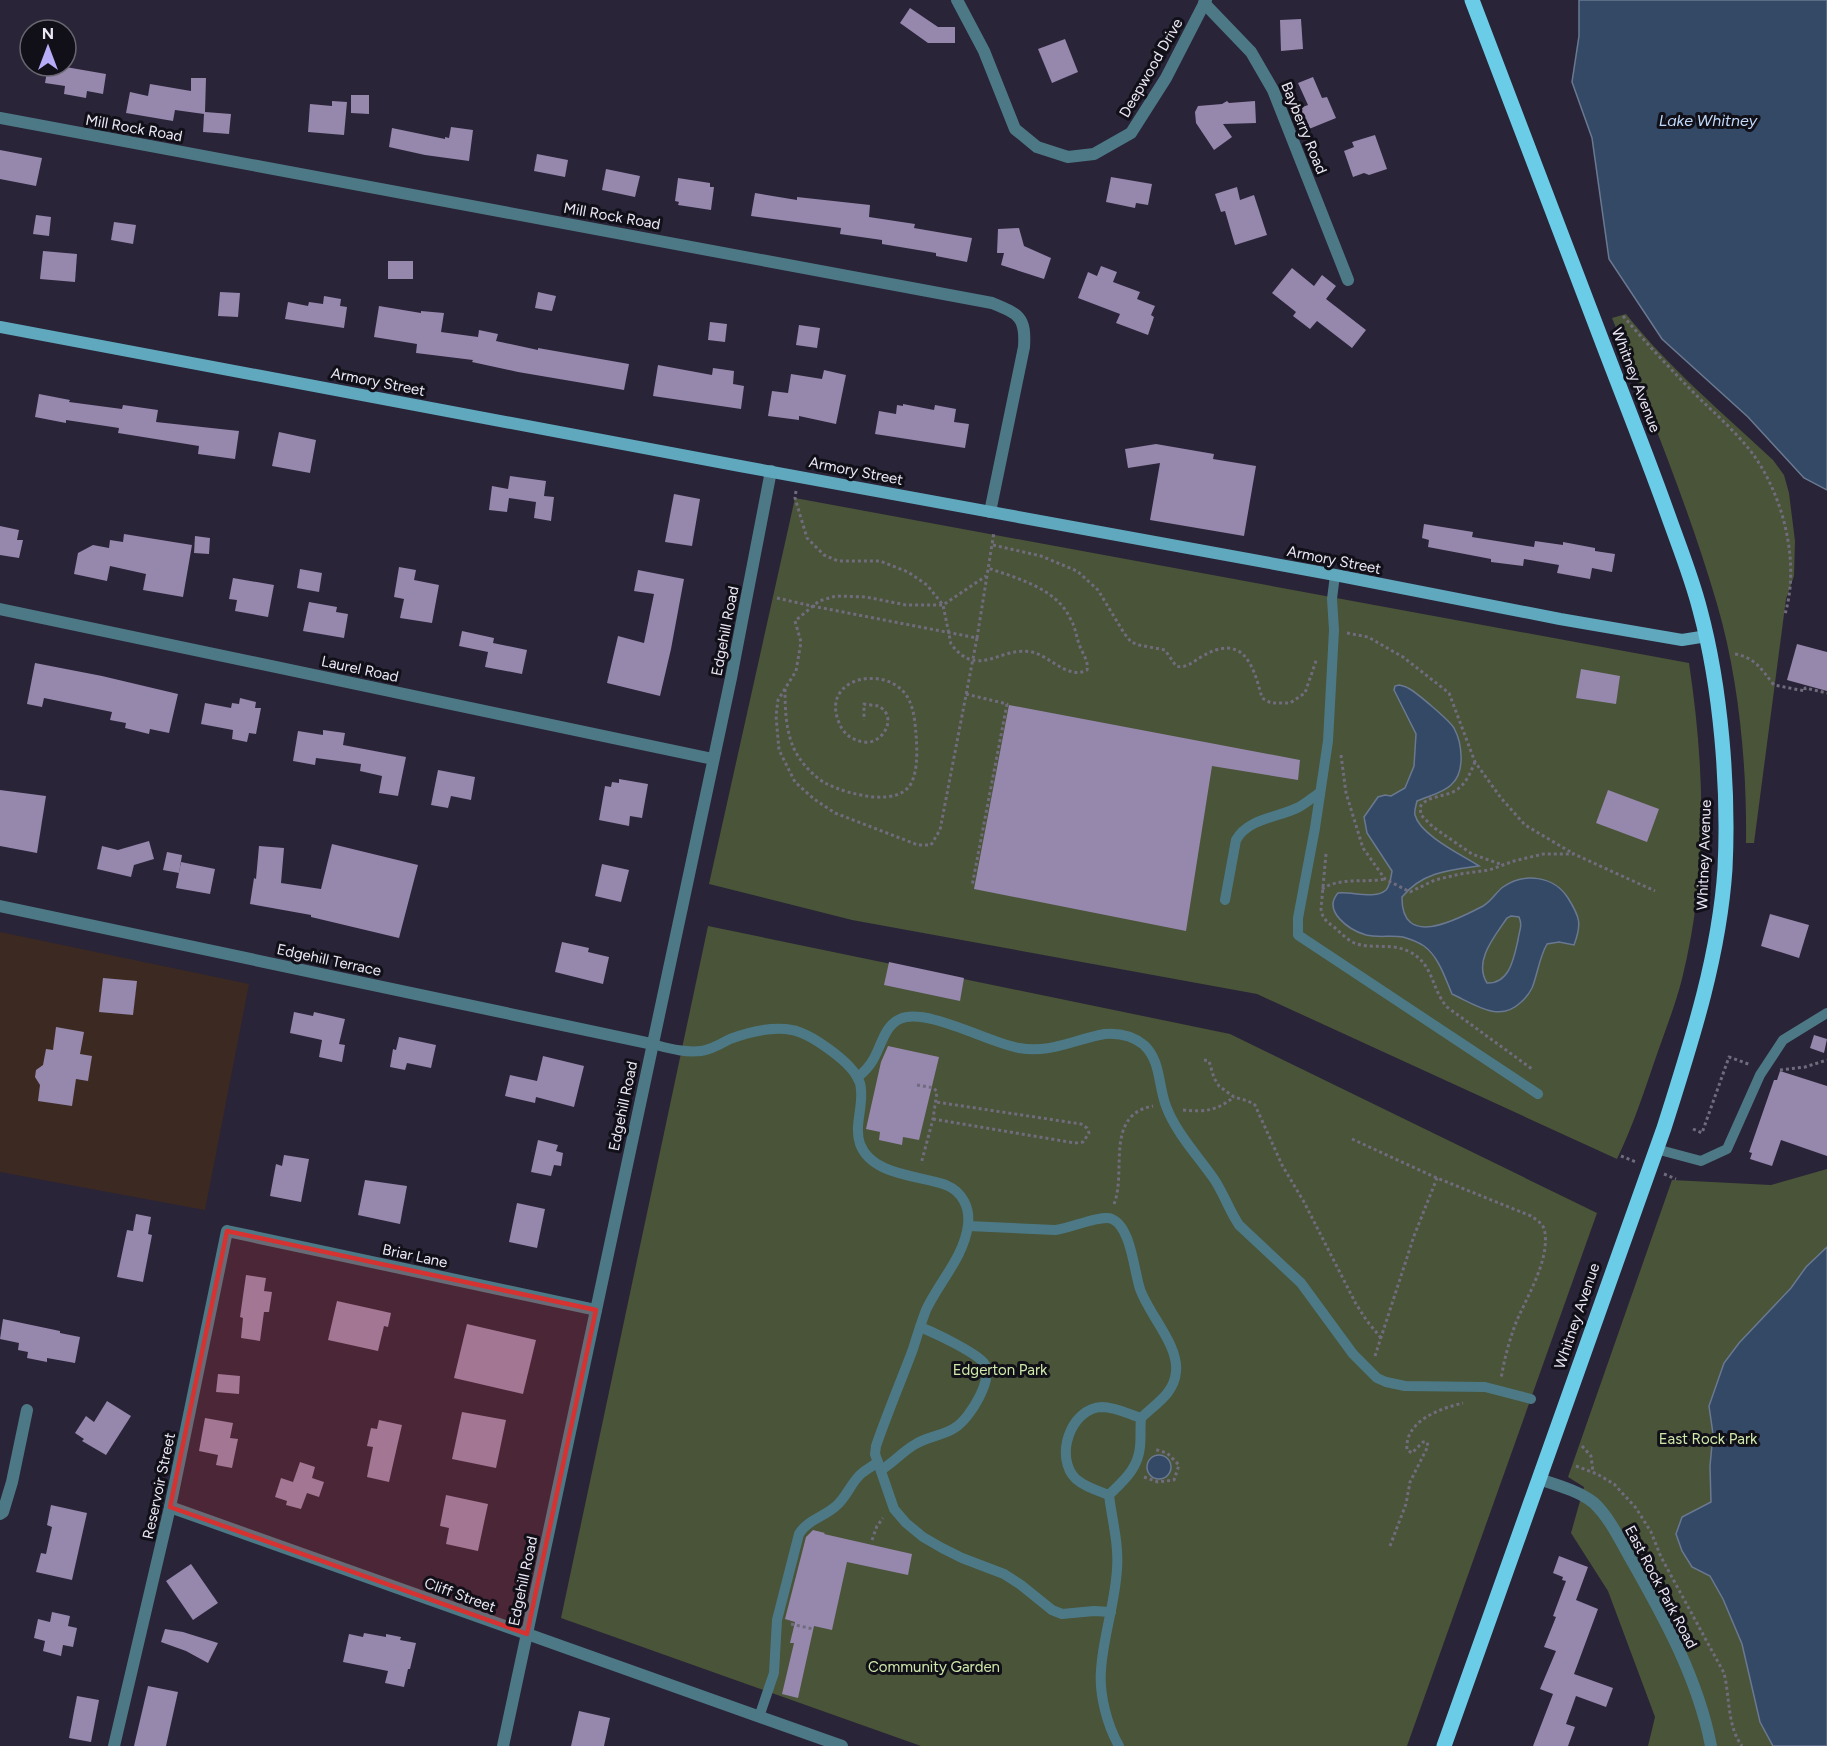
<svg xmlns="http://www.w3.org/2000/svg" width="1827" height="1746" font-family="Figtree,sans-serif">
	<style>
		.education { fill: #3c2a22 }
		.green { fill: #495438 }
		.water { fill: #334966; stroke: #6a7991; stroke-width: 1.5; fill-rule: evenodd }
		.building { fill: #9687ad }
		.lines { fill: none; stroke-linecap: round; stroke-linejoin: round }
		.path { stroke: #716c7d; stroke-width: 3; stroke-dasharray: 3 3; stroke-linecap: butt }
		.service { stroke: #4d7986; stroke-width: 10 }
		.minor { stroke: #4d7986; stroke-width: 12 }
		.secondary { stroke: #5fa8bd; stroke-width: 12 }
		.primary { stroke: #6bcce8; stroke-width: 15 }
		.marked { fill: #d73232; fill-opacity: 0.2; stroke: #d73232; stroke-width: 4.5; stroke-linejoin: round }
		.labels { text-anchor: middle; stroke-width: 6; stroke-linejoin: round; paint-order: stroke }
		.street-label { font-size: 15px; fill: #ece8f6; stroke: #110f17 }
		.park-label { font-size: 15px; fill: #d0eaab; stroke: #110f17 }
		.water-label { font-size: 16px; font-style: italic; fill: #c1dafa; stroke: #110f17 }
	</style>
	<rect width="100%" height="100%" fill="#292437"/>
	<!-- education -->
	<path class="education" d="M0,932l249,52 -44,226 -205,-38z"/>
	<!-- green -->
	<g class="green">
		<path d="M1626,314c43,54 97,99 147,146l11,15 5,18 6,48 -1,35 -8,23 -32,244h-8c1,-77 -7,-164 -29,-239 -28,-96 -68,-193 -105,-286z"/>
		<path d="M795,498l894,165c16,105 19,212 -7,316 -7,27 -17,52 -26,78 -12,35 -23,69 -39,102l-360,-165 -405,-74 -143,-36z"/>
		<path d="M708,926l522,108 367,179 -190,533h-486l-360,-128z"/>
		<path d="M1827,1169v577h-179l7,-29 -47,-126 -37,-58 13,-46 -16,-10 104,-297 99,5z"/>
	</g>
	<!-- water -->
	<g class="water">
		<path d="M1579,0h248v490l-23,-12 -56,-61 -86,-78 -53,-80 -17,-121 -20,-56 7,-46z"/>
		<path d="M1399,685c3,1 6,1 9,3 8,4 41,32 46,40 8,15 12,44 -3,57 -8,8 -23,11 -34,16 -1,5 -3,9 -2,14 5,20 47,40 64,51 -30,4 -57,6 -77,31 -1,53 56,22 81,9 9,-5 13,-14 20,-19 21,-15 51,-11 65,11 12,19 14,26 6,47l-15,-3 -12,2c-8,14 -9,29 -15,44 -3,6 -7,11 -12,15 -21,20 -46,1 -68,-9 -7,-16 -13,-37 -28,-48 -6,-4 -14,-7 -21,-9 -12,-2 -25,1 -37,-2 -17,-5 -44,-24 -28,-42 13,-2 37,7 48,-3 4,-4 5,-13 6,-19l-25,-38 -3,-16 14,-20 7,-2 6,1 14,-8 9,-22 2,-32 -22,-44 1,-4zM1511,916l8,1c4,9 0,14 -1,23 -4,17 -8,44 -31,43 -14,-22 8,-47 20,-65z"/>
		<path d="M1827,1247v499h-54l-13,-24 -18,-78 -19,-45 -13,-23 -18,-9 -10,-16 -6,-17 6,-17 29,-15 -1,-36 3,-32 -4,-28 15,-43 15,-20 52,-55 15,-21z"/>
		<circle cx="1159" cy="1467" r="12"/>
	</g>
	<!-- building -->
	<g class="building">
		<path d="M910,8l28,19h17v16h-27l-28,-20z"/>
		<path d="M1301,19l2,30 -22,2 -1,-31z"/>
		<path d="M1065,39l13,33 -26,11 -14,-34z"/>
		<path d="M48,66h12l46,8 -3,20 -16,-3 -1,7 -22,-4 1,-8 -20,-3z"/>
		<path d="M1313,77l9,21 5,-1 9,21 -27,11 -9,-21 8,-3 -10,-22z"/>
		<path d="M191,78h15l-1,34 26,2 -2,20 -26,-2 1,-18 -29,-4 -2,11 -47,-8 4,-21 18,4 2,-12 41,7z"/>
		<path d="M351,95h18v19l-18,-1z"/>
		<path d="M332,101l15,1 -3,33 -36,-3 2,-28 22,2z"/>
		<path d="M1227,101l2,2 26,-2 1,22 -33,1 9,13 -18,13 -18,-27 -1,-11 3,-6 24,-2z"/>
		<path d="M451,127l22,3 -4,31 -44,-6 -36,-8 3,-19 53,11v-2l4,1z"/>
		<path d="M1375,135l12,34 -18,6 -5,-2 -11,4 -9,-26 10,-4 -2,-5z"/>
		<path d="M0,150l42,8 -6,28 -36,-7z"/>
		<path d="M537,154l31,6 -3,17 -31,-6z"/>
		<path d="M606,169l34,7 -5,21 -33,-7z"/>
		<path d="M1111,177l41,7 -4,21 -12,-2 -1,5 -29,-6z"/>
		<path d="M678,178l32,5v4h4l-3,23 -33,-5 1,-3 -4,-1z"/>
		<path d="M1237,187l3,13 14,-5 13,40 -32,10 -10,-34 -4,1 -6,-18z"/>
		<path d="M755,193l42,7v-3l73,8 -1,12 46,7 -1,4 58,10 -5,24 -31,-6v-3l-54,-9v-4l-42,-6 1,-6 -90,-12z"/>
		<path d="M36,215l15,2 -2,19 -16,-2z"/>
		<path d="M114,222l22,3 -3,19 -22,-4z"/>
		<path d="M1019,228l5,18 27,12 -7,21 -43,-14 3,-12h-7l1,-24z"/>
		<path d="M43,251l34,3 -2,28 -35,-3z"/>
		<rect x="388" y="261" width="25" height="18"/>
		<path d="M1101,266l16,6 -4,10 27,10 -3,7 18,7 -4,9 3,2 -6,18 -32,-12 4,-9 -42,-16 10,-26 9,4z"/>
		<path d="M1292,268l22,18 8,-11 14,11 -10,13 40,31 -14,18 -35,-27 -7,8 -17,-13 3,-4 -24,-19z"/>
		<path d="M220,292l20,1 -2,24 -20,-1z"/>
		<path d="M538,292l18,4 -4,15 -17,-3z"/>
		<path d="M324,296l17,3 -1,7 7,1 -3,21 -59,-9 3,-17 20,4 1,-4 14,2z"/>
		<path d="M379,306l42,7v-2l23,2 -3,19 37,5 1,-7 19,4 -2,7 42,9v-2l91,16 -5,26 -106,-18 -46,-10 1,-2 -57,-7 1,-9 -43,-7z"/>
		<path d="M710,322l17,2 -2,18 -17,-2z"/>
		<path d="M799,325l21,3 -3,20 -21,-3z"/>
		<path d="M658,365l54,10 1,-7 21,3 -1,13 11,2 -3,23 -88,-13z"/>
		<path d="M824,370l22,5 -10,49 -37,-8v4l-31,-4 4,-25 16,2 3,-19 31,5z"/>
		<path d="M39,394l31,6 -1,2 53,7 1,-4 35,5 -2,12 83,9 -4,28 -37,-5 1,-8 -81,-13 1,-5 -53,-8v3l-31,-6z"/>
		<path d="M903,404l31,6 1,-5 21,4 -2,13 15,2 -4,24 -90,-14 4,-23 17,3 1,-9 6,1z"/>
		<path d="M279,432l37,8 -6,33 -38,-7z"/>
		<path d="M1156,444l58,10 -1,5 43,7 -12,70 -94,-16 10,-57 -32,5 -3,-19z"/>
		<path d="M510,476l36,5 -2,15 10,1 -3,24 -17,-3 2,-16 -27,-4 -2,14 -18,-2 3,-24 16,3z"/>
		<path d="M674,494l26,5 -8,47 -27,-4z"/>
		<path d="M1424,524l49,8 -1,5 62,10 1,-6 28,4v-3l32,6v3l20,3 -3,18 -20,-4 -2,11 -33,-6 2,-8 -35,-6 -1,7 -32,-4v-3l-63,-12 1,-7 -7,-2z"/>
		<path d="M0,526l19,4 -2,10h6l-4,18 -19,-3z"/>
		<path d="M124,534l68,11 -9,52 -40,-7 3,-16 -36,-8 -3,15 -33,-7 4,-21 15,-8 16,3 1,-8 13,2z"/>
		<path d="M195,536l15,2 -1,16 -15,-1z"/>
		<path d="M399,567l17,3 -2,10 25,5 -7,38 -32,-5 4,-19 -10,-2z"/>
		<path d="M300,569l22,4 -3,19 -22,-4z"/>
		<path d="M638,570l46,9 -13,70 -11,47 -53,-13 11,-47 26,7 10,-49 -20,-3z"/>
		<path d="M233,578l41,7 -6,32 -33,-6 2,-11 -8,-1z"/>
		<path d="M309,602l28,5 -1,5 12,2 -4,24 -41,-7z"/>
		<path d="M462,631l32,7 -1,5 34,7 -5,24 -37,-7 3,-15 -29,-6z"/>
		<path d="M1797,644l30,8v39l-40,-11z"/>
		<path d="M35,663l67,13 76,18 -9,39 -19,-4 -1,5 -24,-6 1,-5 -16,-3 2,-8 -68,-14 -2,9 -15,-3z"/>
		<path d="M1581,669l39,7 -4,28 -40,-6z"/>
		<path d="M240,698l16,4 -1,6h6l-5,26 -7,-1 -2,9 -15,-3 1,-9 -32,-6 4,-21 26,5 1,-5 7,1z"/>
		<path d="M1009,705l291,55 -2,20 -86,-14 -26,165 -212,-42z"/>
		<path d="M323,730l22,3 -2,12 63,12 -8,39 -19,-3 3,-17 -22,-5 1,-7 -45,-6 -1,7 -22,-4 5,-30 25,4z"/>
		<path d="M438,770l37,7 -4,23 -20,-4 -3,12 -17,-3z"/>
		<path d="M619,779l29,5 -6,34 -12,-2 -1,10 -30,-6 6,-34 6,1 1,-5 7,1z"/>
		<path d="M0,790l46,6 -9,57 -37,-7z"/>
		<path d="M1608,790l51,19 -12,33 -51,-19z"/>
		<path d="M149,841l5,18 -20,6 -3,12 -34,-8 5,-23 16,4z"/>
		<path d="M332,844l86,21 -19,73 -88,-21v-2l-61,-11 4,-26 2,1 3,-33 25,2 -3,35 40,6z"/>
		<path d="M167,852l15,3 -3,18 -16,-3z"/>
		<path d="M181,862l34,7 -5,25 -34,-6z"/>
		<path d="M602,864l27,6 -8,32 -26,-6z"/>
		<path d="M1770,914l39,11 -10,33 -38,-12z"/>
		<path d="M562,942l27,6 -1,4 21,5 -6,27 -48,-12z"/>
		<path d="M889,962l75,16 -4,23 -76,-16z"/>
		<path d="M103,978l34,3 -4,34 -34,-3z"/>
		<path d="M294,1012l19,4 1,-4 31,7 -6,25 6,1 -3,17 -23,-5 3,-17 -32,-7z"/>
		<path d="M56,1027l28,5 -4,22 12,2 -4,25 -12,-2 -4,27 -34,-5 2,-16 -5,-8 1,-7 7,-5 3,-16 7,1z"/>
		<path d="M1814,1035l13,4 -3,14 -14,-5z"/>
		<path d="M399,1037l37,8 -5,23 -24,-5 -2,7 -15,-3 3,-18 3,1z"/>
		<path d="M888,1046l51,11 -20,83 -16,-3 -1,8 -23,-5 1,-8 -14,-3 15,-67z"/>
		<path d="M543,1056l41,10 -10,41 -38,-10 -1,6 -30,-7 5,-21 27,6z"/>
		<path d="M1780,1071l47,15v70l-46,-16 -9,26 -22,-7 2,-6 -3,-1 25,-72h3z"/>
		<path d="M538,1140l20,5 -2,6 7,2 -2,13 -7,-1 -3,11 -20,-4z"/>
		<path d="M284,1155l25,4 -8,43 -31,-6 6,-32 6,2z"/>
		<path d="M365,1180l42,6 -7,38 -42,-9z"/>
		<path d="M517,1203l28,6 -8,39 -28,-6z"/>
		<path d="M136,1214l15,3 -3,17 4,1 -9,47 -26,-5 10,-47 6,1z"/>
		<path d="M246,1275l20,3 -2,13 8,1 -3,20h-5l-4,29 -19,-3 2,-20 -3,-1z"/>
		<path d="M337,1301l54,12 -3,14 -4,-1 -6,25 -50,-11z"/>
		<path d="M3,1319l57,12v2l20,4 -5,26 -28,-5v4l-20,-4 1,-6 -10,-2 1,-7 -19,-4z"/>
		<path d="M467,1324l69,16 -13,54 -69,-16z"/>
		<path d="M218,1374l22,2 -1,18 -23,-2z"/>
		<path d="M107,1401l24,15 -25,39 -24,-14 2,-2 -9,-6 11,-17 8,6z"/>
		<path d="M462,1412l44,8 -10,48 -44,-9z"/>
		<path d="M205,1418l28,5 -3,15 8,1 -6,29 -16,-3 2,-10 -19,-4z"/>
		<path d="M379,1420l23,5 -13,57 -22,-5 6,-30 -6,-1 4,-18 6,1z"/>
		<path d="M300,1462l15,5 -3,11 12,4 -5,15 -12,-4 -6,16 -15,-4 1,-4 -12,-4 6,-19 12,4z"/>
		<path d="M446,1495l42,9 -10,47 -32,-7 3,-16 -9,-2z"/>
		<path d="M51,1505l36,8 -15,67 -36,-8 5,-19 5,1 6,-27 -5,-2z"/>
		<path d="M813,1530l12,3 -1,1 88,20 -4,21 -61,-13 -15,68 -18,-4 -16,72 -16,-4 12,-51h-4l5,-21 -10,-3 21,-82z"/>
		<path d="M1559,1556l29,11 -12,33 22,9 -24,65 39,14 -7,19 -30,-11 -10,28 9,3 -7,19h-35l20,-52 -13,-5 16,-38 -12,-4 12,-30 -3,-1 13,-35 -4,-1 1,-3 -10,-4z"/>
		<path d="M191,1564l27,39 -25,17 -27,-39z"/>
		<path d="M52,1612l18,4 -2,10 9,2 -4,19 -10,-2 -2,11 -18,-5 2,-10 -11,-3 4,-19 12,3z"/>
		<path d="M165,1629l18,3 35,11 -10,20 -22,-12 -25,-9z"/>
		<path d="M364,1633l22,4v-3l15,3 -1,3 16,3 -6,26h-2l-4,18 -19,-4 3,-12 -45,-9 6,-28 14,3z"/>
		<path d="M148,1686l30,6 -12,54h-32z"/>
		<path d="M77,1696l22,4 -8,42 -22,-4z"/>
		<path d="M579,1711l31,7 -6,28h-33z"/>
	</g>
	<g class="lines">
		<!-- path -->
		<g class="path">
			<path d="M1623,316c25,29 51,57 78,84 19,18 39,36 54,57 29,42 45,107 30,157"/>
			<path d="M796,491l-1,7 12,40 17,17 14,6h42l28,11 19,13 16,20 8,39c27,36 48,2 81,8 18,4 36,28 55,18 2,-9 -5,-17 -8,-26 -3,-9 -4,-18 -9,-26 -14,-30 -54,-40 -82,-50"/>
			<path d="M993,545l48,11 36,15 21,19 26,43 7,9 8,3 26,5 11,16c9,3 17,-4 25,-9 42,-25 52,7 61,41l9,5h19l15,-10 12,-35"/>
			<path d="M777,598l35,8 165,32 17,-106"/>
			<path d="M1347,633l21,4 35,20 46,36 26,69 26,36 24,27 49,29"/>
			<path d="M977,638l-37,192 -9,15h-13l-83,-32 -21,-14 -19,-17 -16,-32 -3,-34 2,-16 18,-29 5,-29 -6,-21 24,-20 17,-5 30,1 40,8h37l43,-29"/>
			<path d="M1735,654c21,4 26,15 39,31l31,6v-3l22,5"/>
			<path d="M785,689c0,23 1,51 15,70 6,9 17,20 27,25 20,10 76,26 86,-5 5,-14 4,-31 3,-45 -1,-12 -2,-25 -8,-36 -19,-34 -86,-22 -70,22 4,13 13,20 26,22 19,3 35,-26 14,-36 -4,-1 -10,-1 -14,-2v16"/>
			<path d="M966,694l41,10 -35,182"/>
			<path d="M1341,755l5,38 17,55 22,31 25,13 25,-12 25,-6 29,-4 25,-9 29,-7h31l81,37"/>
			<path d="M1475,762c-4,9 -8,20 -16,26 -11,10 -31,6 -39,19l1,8 12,12 39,27 31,11"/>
			<path d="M1326,854l-5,55c1,9 6,13 13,18 7,6 14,14 23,17 17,5 34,-1 51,7 26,12 23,38 39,56l85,62"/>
			<path d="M1322,889c17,-12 44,-6 63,-10"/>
			<path d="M1204,1060l5,1 5,17 5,8 15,11 14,4 7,4 27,60 22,37 52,102 11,17 14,17"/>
			<path d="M1780,1070l25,-3 22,-7"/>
			<path d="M917,1085l17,3 3,4 -4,27 -12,45"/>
			<path d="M1183,1110c23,2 33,1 51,-13"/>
			<path d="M933,1119l142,24 8,-1 6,-9 -2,-5 -6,-4 -145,-22"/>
			<path d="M1693,1129l9,4 27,-76 22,8"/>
			<path d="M1352,1139l85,39 94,38c7,5 13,8 14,17 4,29 -19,65 -30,92 -6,17 -11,35 -14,54"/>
			<path d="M1621,1156l15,6"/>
			<path d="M1664,1174l12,5"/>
			<path d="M1114,1204c13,-32 -10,-89 39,-98"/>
			<path d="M1375,1356l39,-120 23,-58"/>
			<path d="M1582,1446l9,10 2,16"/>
			<path d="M1576,1466l21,8 17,10 22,24 15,24 10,25 63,116c6,24 3,53 18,73"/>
			<path d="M1144,1477l14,5 16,-2 5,-15 -12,-12 -13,-4"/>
			<path d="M872,1540l5,-14 6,-8"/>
			<path d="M1390,1546l16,-42 4,-22 18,-36 -1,-4h-4l-11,11 -5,-3c-3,-29 34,-42 56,-47"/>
			<path d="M791,1624l22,5"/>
		</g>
		<!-- service -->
		<g class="service">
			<path d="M1335,575l-3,24 2,31 -6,111 -13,87 -17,90v17l240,159"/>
			<path d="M1225,900l11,-60c12,-22 42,-22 63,-33 7,-4 13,-9 20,-14"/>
			<path d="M652,1044c16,4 32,9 49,7 10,-1 20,-7 29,-12 19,-7 42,-13 62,-9 18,3 57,31 65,47 2,3 4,9 4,13 2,18 -7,36 -1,54 12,32 59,31 86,41 17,7 24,23 22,40 -4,32 -29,57 -42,85 -5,13 -9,26 -13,39 -12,32 -26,65 -37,97l-1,8 19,55 12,14 17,14 19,11 20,10 42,16 17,11 31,25 10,4 32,-3 17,1"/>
			<path d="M858,1077c6,-5 11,-10 15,-17 8,-13 11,-34 27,-41 26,-12 89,24 119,29 31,6 56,-9 86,-14 13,-1 28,2 39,11 17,16 14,40 22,61 10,27 32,50 48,73 10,15 15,31 25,46l62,58 52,71 24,24 9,4 19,4 80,1 46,12"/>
			<path d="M1656,1149l45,12 26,-12 33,-74 23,-35 44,-27"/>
			<path d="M968,1226l87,4c14,-1 46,-16 57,-11 19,8 22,52 28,70 9,26 39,56 36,83 -2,22 -21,32 -35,46 -1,10 0,20 -1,29 -2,22 -17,34 -31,48 3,25 10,49 8,74 -2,35 -14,68 -16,101 -2,24 6,55 18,76"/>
			<path d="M881,1470c12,-7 21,-18 33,-25 13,-9 30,-9 42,-18 13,-8 39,-49 28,-64 -9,-11 -49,-30 -64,-36"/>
			<path d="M1109,1495c-11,-4 -24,-8 -33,-16 -22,-21 -6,-71 26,-72 13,0 27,7 39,11"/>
			<path d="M759,1717l15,-44 3,-53 22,-86c8,-14 25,-17 37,-28 11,-9 15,-24 26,-33 5,-4 11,-7 16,-11"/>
		</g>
		<!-- minor -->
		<g class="minor">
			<path d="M957,0l27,51 31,78 22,18 31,10 26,-3 37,-21 35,-55 40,-78"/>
			<path d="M1204,3l47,49 22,38 75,190"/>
			<path d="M0,118l992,185c27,11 34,14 32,44l-34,165"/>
			<path d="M0,609l713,150"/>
			<path d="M0,906l652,138"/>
			<path d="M1539,1479c18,6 40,12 55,24 16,15 27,39 38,58 33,58 66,118 79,185"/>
			<path d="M170,1507l672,239"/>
			<path d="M0,1514l3,-2 9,-30 15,-72"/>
			<path d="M114,1746l56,-239 57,-276 369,79"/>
			<path d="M503,1746l228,-1068 40,-207"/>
		</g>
		<!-- secondary -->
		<path class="secondary" d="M0,327l740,139 595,109 225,44 122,21 25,-4"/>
		<!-- primary -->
		<path class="primary" d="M1444,1746l220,-618c27,-85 55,-170 61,-259 4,-81 -4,-181 -25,-259 -8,-32 -21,-64 -32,-95 -20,-56 -42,-111 -63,-166 -44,-117 -89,-233 -133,-349"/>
	</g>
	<!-- marked area -->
	<path class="marked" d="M227,1231l369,79 -69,324 -357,-127z"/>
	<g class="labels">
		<!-- street labels -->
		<g class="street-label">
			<text transform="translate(1151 68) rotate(-60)" y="5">Deepwood Drive</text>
			<text transform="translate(134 128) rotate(10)" y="5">Mill Rock Road</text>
			<text transform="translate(1304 128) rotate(68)" y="5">Bayberry Road</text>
			<text transform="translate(612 216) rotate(10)" y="5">Mill Rock Road</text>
			<text transform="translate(1636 380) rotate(69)" y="5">Whitney Avenue</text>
			<text transform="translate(378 382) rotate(11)" y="5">Armory Street</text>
			<text transform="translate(856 471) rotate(11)" y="5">Armory Street</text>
			<text transform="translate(1334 560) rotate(11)" y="5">Armory Street</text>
			<text transform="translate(725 631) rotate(-79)" y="5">Edgehill Road</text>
			<text transform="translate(360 669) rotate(12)" y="5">Laurel Road</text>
			<text transform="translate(1704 855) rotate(-88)" y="5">Whitney Avenue</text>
			<text transform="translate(329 960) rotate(12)" y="5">Edgehill Terrace</text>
			<text transform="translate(623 1106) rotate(-78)" y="5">Edgehill Road</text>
			<text transform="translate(415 1256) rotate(12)" y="5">Briar Lane</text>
			<text transform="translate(1577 1316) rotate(-71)" y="5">Whitney Avenue</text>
			<text transform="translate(159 1486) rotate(-78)" y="5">Reservoir Street</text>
			<text transform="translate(523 1581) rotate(-78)" y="5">Edgehill Road</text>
			<text transform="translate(1661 1587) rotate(62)" y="5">East Rock Park Road</text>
			<text transform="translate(460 1595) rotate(20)" y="5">Cliff Street</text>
		</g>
		<!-- park labels -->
		<g class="park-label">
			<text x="1000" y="1375">Edgerton Park</text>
			<text x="1708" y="1444">East Rock Park</text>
			<text x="934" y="1672">Community Garden</text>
		</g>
		<!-- water labels -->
		<g class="water-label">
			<text x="1708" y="126">Lake Whitney</text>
		</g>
	</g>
	<!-- north arrow -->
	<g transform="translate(48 48)"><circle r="28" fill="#110f17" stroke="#696670" stroke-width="1.5"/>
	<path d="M0-4.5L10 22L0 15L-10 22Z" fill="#b6acf8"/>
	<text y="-9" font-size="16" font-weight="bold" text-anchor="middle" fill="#ece8f6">N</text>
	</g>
</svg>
